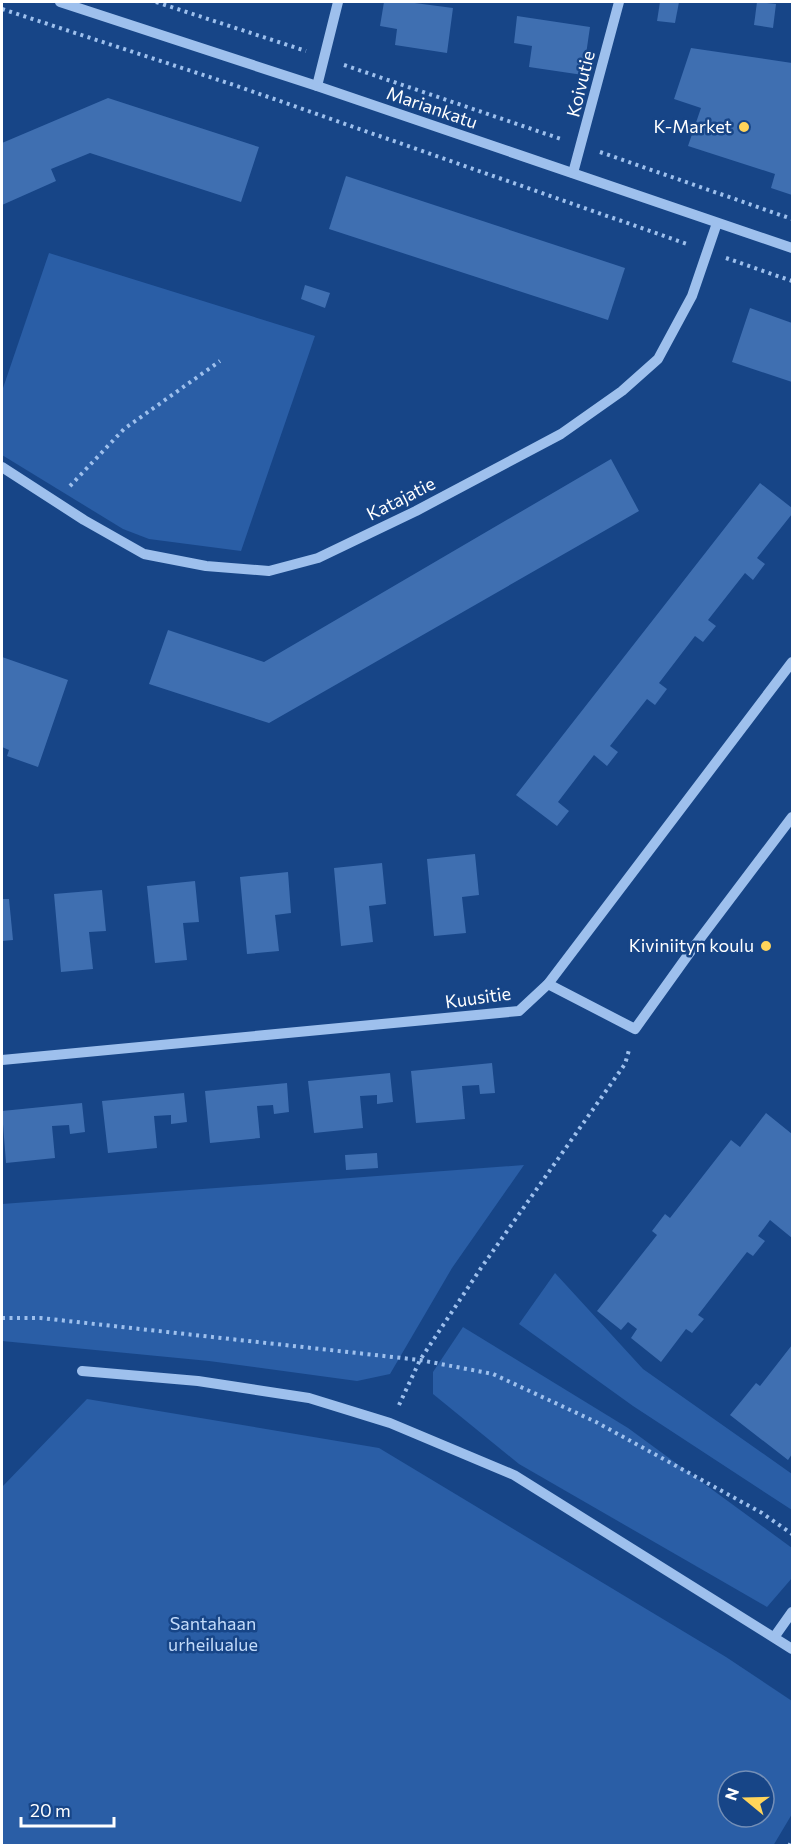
<svg xmlns="http://www.w3.org/2000/svg" width="794" height="1847" font-family="Commissioner,sans-serif">
	<style>
		.green { fill: #2a5ea6; fill-rule: evenodd }
		.building { fill: #3f6fb1 }
		.lines { fill: none; stroke-linecap: round; stroke-linejoin: round }
		.path { stroke: #9ec0ed; stroke-width: 4; stroke-dasharray: 3 4.5; stroke-linecap: butt }
		.minor { stroke: #9ec0ed; stroke-width: 10 }
		.poi-dot { fill: #ffd45a; stroke: #174587; stroke-width: 2 }
		.labels { text-anchor: middle; stroke-width: 5; stroke-linejoin: round; paint-order: stroke }
		.street-label { font-size: 18px; fill: #fff; stroke: #174587 }
		.poi-label { font-size: 18px; fill: #fff; stroke: #174587; text-anchor: end }
		.park-label { font-size: 18px; fill: #c3dbfa; stroke: #174587 }
	</style>
	<rect width="100%" height="100%" fill="#174587"/>
	<!-- green -->
	<g class="green">
		<path d="M49,253l266,83 -74,215 -92,-12 -26,-10 -121,-74v-64z"/>
		<path d="M524,1165l-72,103 -62,106 -33,7 -148,-20 -207,-20v-137z"/>
		<path d="M555,1273l88,96 149,105v36l-159,-104 -114,-82z"/>
		<path d="M463,1327l165,101 164,120v30l-25,29 -248,-143 -86,-70v-22z"/>
		<path d="M87,1399l292,49 347,209 66,44v113l-19,32 -771,-1v-358zM728,1781h36v36h-36z"/>
	</g>
	<!-- building -->
	<g class="building">
		<path d="M384,2h23l46,6 -6,45 -52,-8 2,-16 -17,-3z"/>
		<path d="M660,2h19l-4,21 -18,-2z"/>
		<path d="M757,2l19,2 -3,24 -19,-3z"/>
		<path d="M517,16l73,11 -7,48 -54,-8 3,-21 -18,-3z"/>
		<path d="M691,48l101,15v132l-21,-7 4,-14 -87,-28 13,-38 -27,-9z"/>
		<path d="M108,98l151,49 -18,55 -151,-49 -39,16 5,12 -54,24v-62z"/>
		<path d="M346,176l279,92 -17,52 -279,-91z"/>
		<path d="M305,285l25,8 -5,15 -24,-9z"/>
		<path d="M750,308l42,15v59l-60,-20z"/>
		<path d="M611,459l28,52 -370,212 -120,-39 19,-54 96,32z"/>
		<path d="M760,483l32,25v6l-35,44 8,6 -12,16 -8,-7 -37,47 8,6 -13,16 -8,-6 -36,47 8,6 -12,16 -8,-6 -37,47 8,6 -11,14 -13,-11 -36,47 11,9 -12,15 -41,-31z"/>
		<path d="M2,657l66,23 -30,87 -31,-11 2,-6 -7,-3z"/>
		<path d="M475,854l4,41 -17,2 4,36 -32,3 -7,-77z"/>
		<path d="M382,863l4,41 -17,2 4,36 -32,4 -7,-78z"/>
		<path d="M288,872l3,41 -16,2 4,36 -32,3 -7,-77z"/>
		<path d="M195,881l4,41 -16,1 4,37 -32,3 -8,-77z"/>
		<path d="M102,890l4,41 -17,1 4,37 -32,3 -7,-78z"/>
		<path d="M2,899h7l4,41 -11,1z"/>
		<path d="M492,1063l3,30 -15,1 -1,-9 -17,1 3,33 -49,4 -5,-52z"/>
		<path d="M390,1073l3,29 -16,2v-9l-17,1 3,32 -49,5 -6,-52z"/>
		<path d="M287,1083l2,29 -15,2 -1,-9 -16,1 3,32 -50,5 -5,-52z"/>
		<path d="M184,1093l3,29 -16,2v-9l-17,1 3,32 -49,5 -6,-52z"/>
		<path d="M82,1103l3,29 -15,2 -1,-9 -17,1 3,32 -49,5 -4,-52z"/>
		<path d="M766,1113l26,21v104l-22,-18 -12,16 7,5 -12,15 -6,-4 -49,63 6,4 -12,14 -6,-4 -25,33 -30,-24 6,-9 -9,-7 -7,8 -24,-19 60,-76 -5,-4 13,-17 5,4 61,-78 9,7z"/>
		<path d="M377,1153l1,15 -32,2 -1,-15z"/>
		<path d="M792,1345v109l-4,6 -58,-45 26,-32 4,3z"/>
	</g>
	<g class="lines">
		<!-- path -->
		<g class="path">
			<path d="M156,2l150,49"/>
			<path d="M2,9l235,77 450,158"/>
			<path d="M344,65l217,74"/>
			<path d="M600,152l192,67"/>
			<path d="M726,258l66,23"/>
			<path d="M70,486l54,-57 96,-68"/>
			<path d="M2,1318h39l379,42 73,14 103,48 166,91 30,21"/>
			<path d="M399,1405l21,-45 61,-92 144,-204 4,-14"/>
			<path d="M789,1846l3,-6"/>
		</g>
		<!-- minor -->
		<g class="minor">
			<path d="M60,2l257,84 475,162"/>
			<path d="M317,86l21,-84"/>
			<path d="M573,173l46,-171"/>
			<path d="M2,467l82,53 60,34 62,12 63,5 49,-13 98,-47 145,-77 61,-43 36,-32 34,-63 25,-73"/>
			<path d="M548,984l87,45 58,-81 99,-131"/>
			<path d="M2,1060l517,-49 29,-27 244,-322"/>
			<path d="M82,1371l116,10 111,17 81,25 124,52 278,174"/>
			<path d="M775,1636l17,-24"/>
		</g>
	</g>
	<!-- markers -->
	<g class="poi-dot">
		<circle cx="744" cy="127" r="6"/>
		<circle cx="766" cy="946" r="6"/>
	</g>
	<g class="labels">
		<!-- street labels -->
		<g class="street-label">
			<text transform="translate(581 84) rotate(-76)" y="6">Koivutie</text>
			<text transform="translate(432 108) rotate(19)" y="6">Mariankatu</text>
			<text transform="translate(401 499) rotate(-27)" y="6">Katajatie</text>
			<text transform="translate(478 998) rotate(-8)" y="6">Kuusitie</text>
		</g>
		<!-- poi labels -->
		<g class="poi-label">
			<text x="732" y="133">K-Market</text>
			<text x="754" y="952">Kiviniityn koulu</text>
		</g>
		<!-- park labels -->
		<g class="park-label">
			<text x="213" y="1630">Santahaan<tspan x="213" dy="21">urheilualue</tspan></text>
		</g>
	</g>
	<!-- border -->
	<rect width="794" height="1847" fill="none" stroke="#ffffff" stroke-width="6"/>
	<!-- north arrow -->
	<g transform="translate(746 1799) rotate(289)"><circle r="28" fill="#174587" stroke="#748fb7" stroke-width="1.5"/>
	<path d="M0-4.5L10 22L0 15L-10 22Z" fill="#ffd45a"/>
	<text y="-9" font-size="16" font-weight="bold" text-anchor="middle" fill="#ffffff">N</text>
	</g>
	<!-- scale -->
	<path d="M21 1817v9h93v-9" fill="none" stroke="#ffffff" stroke-width="3"/>
	<text x="30" y="1817" font-size="18" fill="#ffffff" stroke="#174587" stroke-width="4.5" paint-order="stroke">20 m</text>
</svg>
